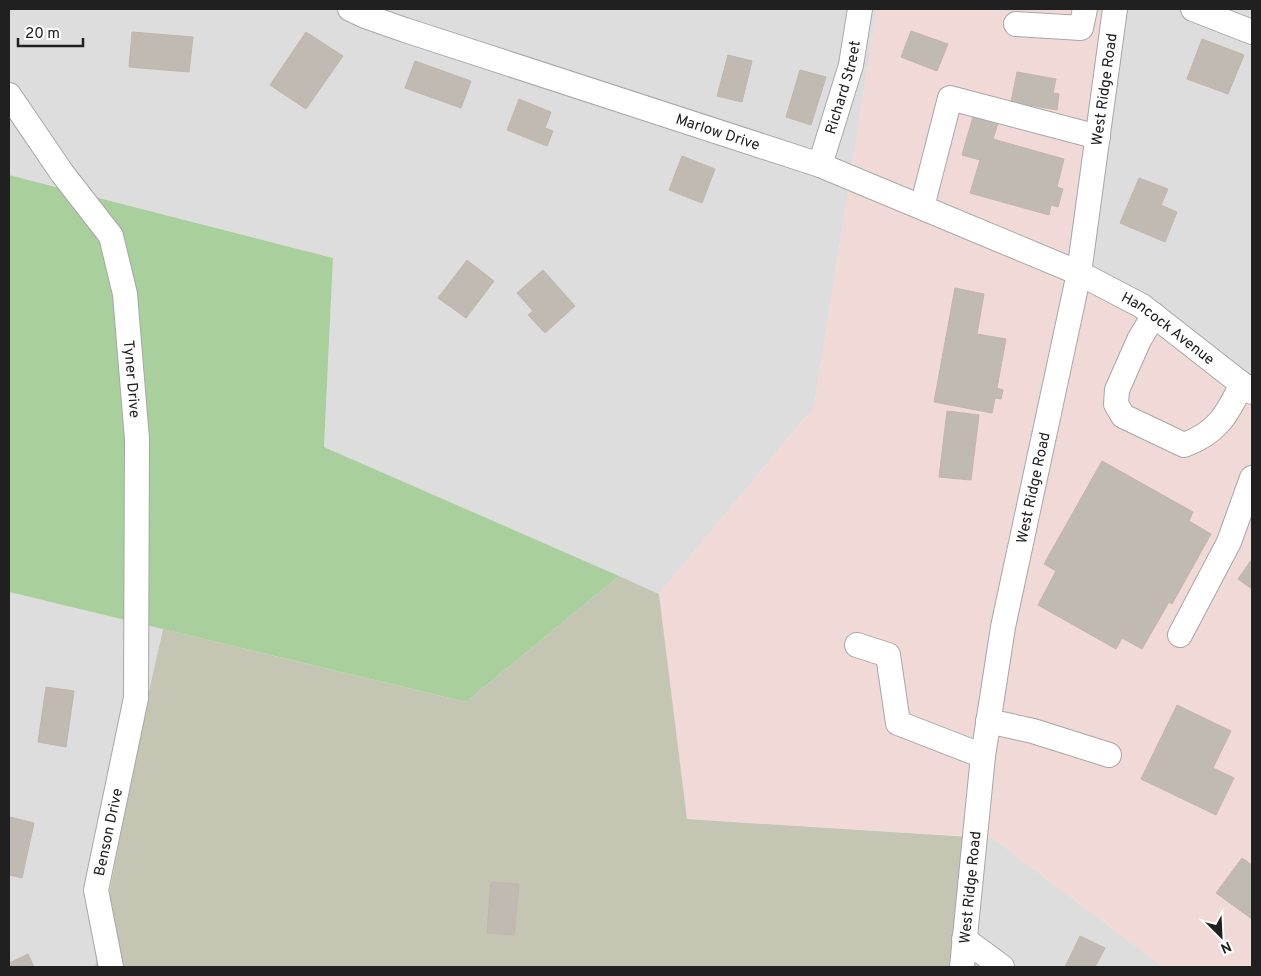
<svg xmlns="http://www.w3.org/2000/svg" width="1261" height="976" font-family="Overpass,sans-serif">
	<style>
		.residential { fill: #dedddd }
		.commercial { fill: #f0d9d6 }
		.construction { fill: #c4c5b2 }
		.forest { fill: #a8cf9c }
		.building { fill: #c1bab3; stroke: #c2b5a9 }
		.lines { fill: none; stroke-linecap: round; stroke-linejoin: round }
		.minor-casing { stroke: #a7a7a7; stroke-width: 26 }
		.minor { stroke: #fff; stroke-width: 24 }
		.labels { text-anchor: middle; stroke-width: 5; stroke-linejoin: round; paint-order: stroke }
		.street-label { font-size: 15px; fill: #202020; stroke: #fff }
	</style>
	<rect width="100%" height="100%" fill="#f0eee6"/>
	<!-- residential -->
	<g class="residential">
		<path d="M9,9h868l-63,398 -155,187 -335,-147 9,-189 -324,-83z"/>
		<path d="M1120,9h132v386l-176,-126z"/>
		<path d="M9,592l154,37 -19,84 -49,254h-86z"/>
		<path d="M971,837l22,1 170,129h-211z"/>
	</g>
	<!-- commercial -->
	<path class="commercial" d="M877,9h243l-44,260 176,126v572h-89l-170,-129 -306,-19 -28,-225 155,-187z"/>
	<!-- construction -->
	<path class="construction" d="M619,576l40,18 28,225 284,18 -19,130h-857l49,-254 19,-84 303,73z"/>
	<!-- forest -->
	<path class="forest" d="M9,175l324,83 -9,189 295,129 -153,126 -457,-110z"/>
	<!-- building -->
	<g class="building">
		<path d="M911,31l37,13 -11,27 -36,-14z"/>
		<path d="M132,32l61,5 -4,35 -60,-5z"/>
		<path d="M306,32l37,24 -37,53 -36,-24z"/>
		<path d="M1202,39l42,16 -16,39 -41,-15z"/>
		<path d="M728,55l24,6 -10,41 -25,-6z"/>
		<path d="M415,61l56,20 -10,27 -56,-20z"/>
		<path d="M800,70l26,7 -15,48 -25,-8z"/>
		<path d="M1017,72l39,7 -3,14 6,1 -2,16 -46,-8z"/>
		<path d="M519,99l32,13 -6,16 8,3 -6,15 -40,-16z"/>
		<path d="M974,113l25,7 -6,19 71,20 -7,28 6,2 -5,18 -7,-2 -2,10 -79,-22 10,-33 -18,-5z"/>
		<path d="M682,156l33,13 -13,34 -33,-13z"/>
		<path d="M1139,178l29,11 -7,16 16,7 -12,30 -45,-19z"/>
		<path d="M467,260l27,21 -28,37 -28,-20z"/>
		<path d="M543,270l32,36 -30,27 -17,-18 5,-4 -16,-18z"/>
		<path d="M955,288l29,6 -7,40 29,5 -9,49 6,2 -2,9 -6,-1 -3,15 -58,-11z"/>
		<path d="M947,411l32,4 -8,65 -32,-3z"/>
		<path d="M1102,461l91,51 -4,9 22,13 -39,70 -3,-2 -27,47 -20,-11 -6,11 -78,-44 18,-34 -12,-7z"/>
		<path d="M1252,559v30l-14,-10z"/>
		<path d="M46,687l28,4 -8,56 -28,-5z"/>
		<path d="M1177,705l54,26 -18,37 21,10 -18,37 -75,-36z"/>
		<path d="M10,817l24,6 -12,55 -13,-3z"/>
		<path d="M1242,858l10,7v54l-36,-26z"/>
		<path d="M491,882l28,2 -5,51 -27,-2z"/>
		<path d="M1080,936l25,12 -10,19h-30z"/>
		<path d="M28,954l6,13h-25v-4z"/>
	</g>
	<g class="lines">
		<defs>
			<g id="minor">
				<path id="s1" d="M350,9l15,7 40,14 415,135 259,108 63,33 110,86"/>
				<path d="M1193,9l59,23"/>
				<path d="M1016,24l65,4 4,-19"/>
				<path id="s2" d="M9,95l53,78 49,63 14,58 12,145 -1,259 -40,192 15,77"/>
				<path id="s3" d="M820,165l31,-100 9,-56"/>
				<path d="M922,207l28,-109 148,39"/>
				<path d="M1154,315l-15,25 -22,50 -1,14 7,12 61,29c33,-12 43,-30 58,-61"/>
				<path d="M1180,635l49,-93 23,-64"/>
				<path d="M857,645l31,10 10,68 85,33"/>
				<path d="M988,721l45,10 76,24"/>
				<path d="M964,939l38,28"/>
				<path id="s4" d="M962,967l21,-211 20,-129 76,-354 36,-264"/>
			</g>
		</defs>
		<!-- minor casing -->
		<use href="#minor" class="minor-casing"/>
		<!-- minor -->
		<use href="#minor" class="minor"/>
	</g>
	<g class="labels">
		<!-- street labels -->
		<g class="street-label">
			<text dy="5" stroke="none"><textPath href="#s3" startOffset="81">Richard Street</textPath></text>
			<text dy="5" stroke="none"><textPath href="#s4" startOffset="890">West Ridge Road</textPath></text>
			<text dy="5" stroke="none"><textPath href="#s1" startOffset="388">Marlow Drive</textPath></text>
			<text dy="5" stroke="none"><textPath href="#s1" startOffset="881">Hancock Avenue</textPath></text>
			<text dy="5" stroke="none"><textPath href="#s2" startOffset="319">Tyner Drive</textPath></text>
			<text dy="5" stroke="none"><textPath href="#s4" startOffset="485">West Ridge Road</textPath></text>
			<text transform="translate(108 832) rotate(-78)" y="5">Benson Drive</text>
			<text dy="5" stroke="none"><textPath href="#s4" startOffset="80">West Ridge Road</textPath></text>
		</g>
	</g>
	<!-- border -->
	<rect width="1261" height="976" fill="none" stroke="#202020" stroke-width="20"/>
	<!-- north arrow -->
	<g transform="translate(1221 936) rotate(156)" stroke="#ffffff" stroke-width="4" paint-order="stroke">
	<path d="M0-4L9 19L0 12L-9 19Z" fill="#202020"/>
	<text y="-8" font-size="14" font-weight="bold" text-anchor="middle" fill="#202020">N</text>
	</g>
	<!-- scale -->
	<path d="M18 38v8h65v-8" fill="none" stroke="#202020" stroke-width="2.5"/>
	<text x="25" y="38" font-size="15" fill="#202020" stroke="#ffffff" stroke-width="4" paint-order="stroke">20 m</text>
</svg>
